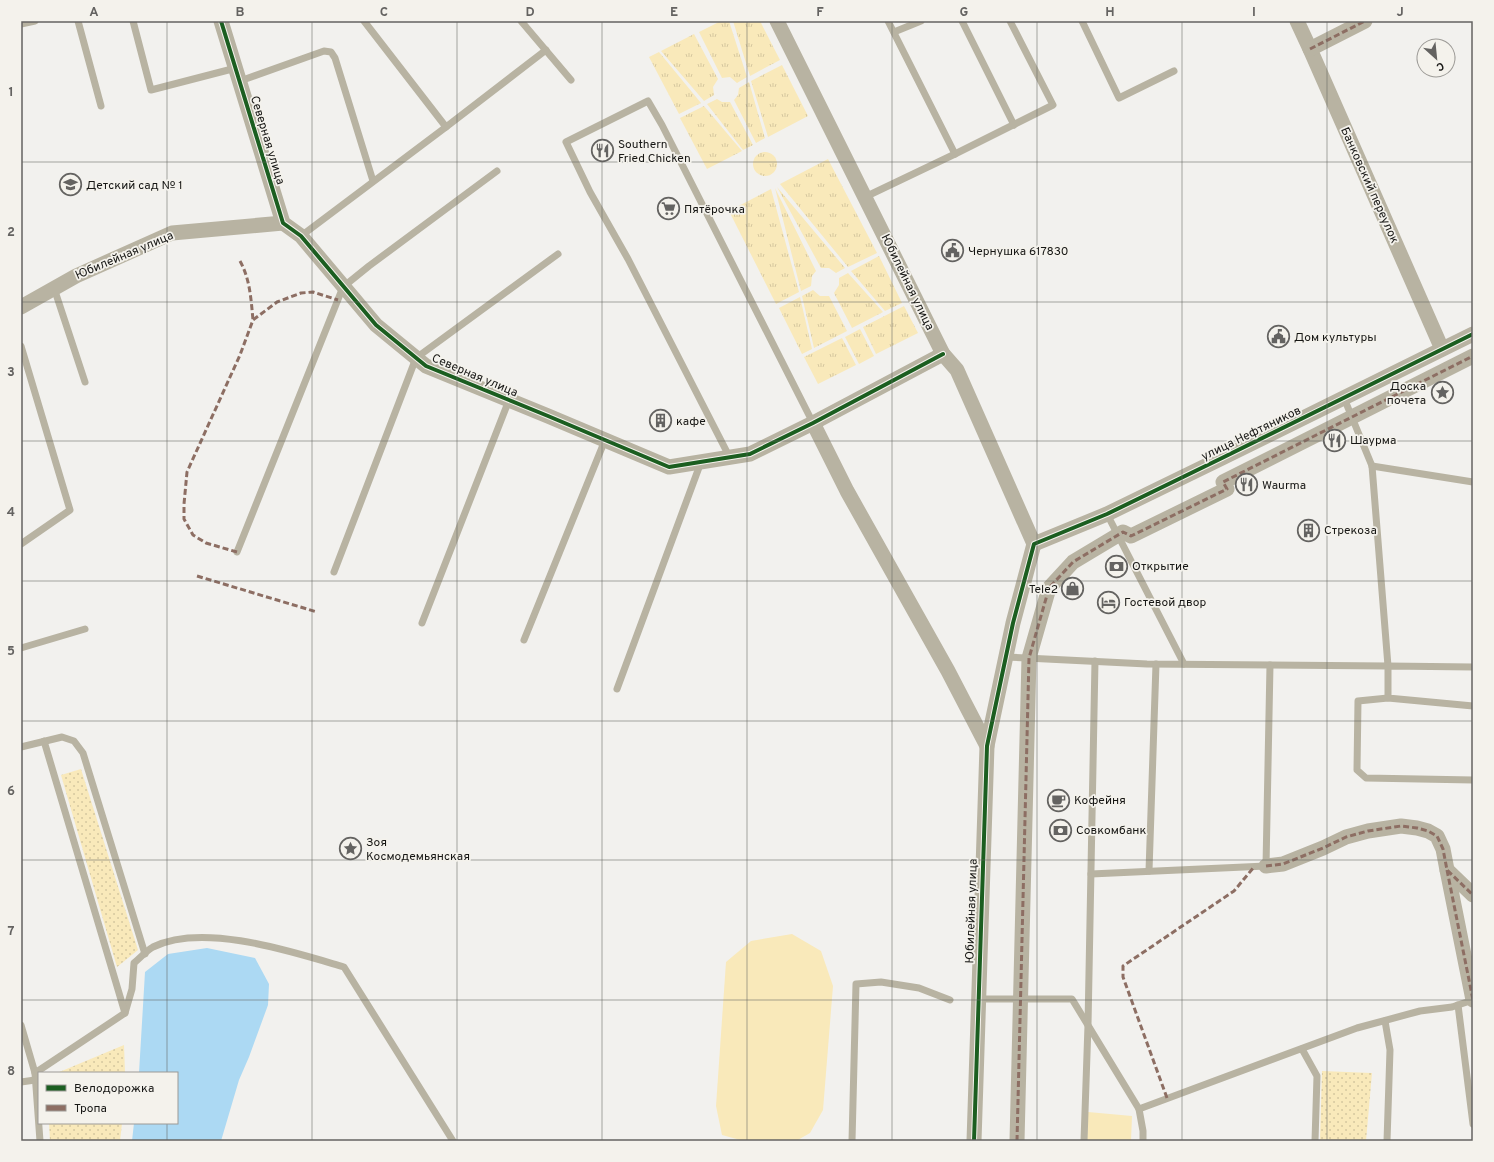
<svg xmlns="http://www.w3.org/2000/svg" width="1494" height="1162" font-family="Overpass,sans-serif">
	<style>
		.grass { fill: url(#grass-tufts) }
		.park { fill: url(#park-dots) }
		.pitch { fill: #f9e9ba }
		.water { fill: #acd9f3 }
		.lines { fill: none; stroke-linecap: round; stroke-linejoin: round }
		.lane { stroke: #b8b3a2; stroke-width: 7 }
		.street { stroke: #b8b3a2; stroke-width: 15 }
		.quiet { stroke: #8d6e63; stroke-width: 3; stroke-dasharray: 6 3; stroke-linecap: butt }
		.cycleway-casing { stroke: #f4f2ec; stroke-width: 6 }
		.cycleway { stroke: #1b5e20; stroke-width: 4 }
		.grid { fill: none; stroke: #646361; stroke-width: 1; stroke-opacity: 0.55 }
		.labels { text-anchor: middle; stroke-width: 3.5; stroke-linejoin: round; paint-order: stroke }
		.street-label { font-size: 12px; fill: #171715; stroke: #f4f2ec }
		.poi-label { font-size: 12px; fill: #171715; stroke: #f4f2ec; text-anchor: start }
		.neatline { fill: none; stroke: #646361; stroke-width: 1.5 }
		.grid-label { font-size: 13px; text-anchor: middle; font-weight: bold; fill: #646361 }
	</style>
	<defs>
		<pattern id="grass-tufts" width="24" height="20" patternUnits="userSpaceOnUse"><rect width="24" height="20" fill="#f9e9ba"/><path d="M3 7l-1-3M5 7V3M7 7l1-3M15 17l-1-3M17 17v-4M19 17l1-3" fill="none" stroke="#d5c79f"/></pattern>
		<pattern id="park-dots" width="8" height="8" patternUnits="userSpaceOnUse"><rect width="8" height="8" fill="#f9e9ba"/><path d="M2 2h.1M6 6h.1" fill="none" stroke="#d5c79f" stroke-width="1.8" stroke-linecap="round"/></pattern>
	</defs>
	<rect width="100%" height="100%" fill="#f2f1ee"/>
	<!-- grass -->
	<g class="grass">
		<path d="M721,21h8l18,56 -10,6 -7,-6 -8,1 -23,-46z"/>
		<path d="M733,21h27l20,39 -30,16z"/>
		<path d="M694,34l24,45 -5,8 1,8 -10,6 -43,-50z"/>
		<path d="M659,52l42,51 -22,11 -30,-57z"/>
		<path d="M782,65l26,51 -40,21 -17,-56z"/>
		<path d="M749,82l16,56 -9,5 -22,-43 4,-5 1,-7z"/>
		<path d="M717,99l5,3h8l23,43 -10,5 -36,-46z"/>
		<path d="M704,106l38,45 -35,18 -27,-51z"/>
		<circle cx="765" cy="164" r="12"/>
		<path d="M828,159l49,94 -29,14 -68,-83z"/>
		<path d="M777,187l68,81 -9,5 -7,-5h-8z"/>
		<path d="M775,188l41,83 -4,5 -1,10 -10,5z"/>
		<path d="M771,189l28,103 -23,12 -47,-93z"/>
		<path d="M879,256l23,47 -17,8 -34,-40z"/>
		<path d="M848,273l35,39 -31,16 -18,-35 5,-8v-7z"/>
		<path d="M813,290l7,6h9l18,35 -33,17 -12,-52z"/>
		<path d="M800,297l12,52 -10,5 -23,-46z"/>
		<path d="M904,306l14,27 -42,21 -13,-27z"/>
		<path d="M860,329l14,27 -15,8 -14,-27z"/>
		<path d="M842,338l14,27 -38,19 -14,-27z"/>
	</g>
	<!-- park -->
	<g class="park">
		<path d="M81,769l57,181 -21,17 -56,-192z"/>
		<path d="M124,1045l1,28h-68z"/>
		<path d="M1322,1071l50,2 -6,68h-46z"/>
		<path d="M49,1123h73l-2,18h-70z"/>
	</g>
	<!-- pitch -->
	<g class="pitch">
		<path d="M792,934l29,17 12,35 -10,124 -13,23 -14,8h-52l-22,-6 -6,-29 10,-144 25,-21z"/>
		<path d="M1088,1112l44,4 -1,25h-44z"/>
	</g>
	<!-- water -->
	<path class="water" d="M207,948l48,10 14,26 -1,21 -19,52 -10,23 -18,61h-89l2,-18h43v-50h-38l6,-101 23,-18z"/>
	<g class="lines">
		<!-- lane -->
		<g class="lane">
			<path d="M78,21l23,85"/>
			<path d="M133,21l18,69 85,-22"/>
			<path d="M521,21l50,59"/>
			<path d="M888,21l67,133"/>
			<path d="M962,21l52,104"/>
			<path d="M1082,21l37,77 55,-27"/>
			<path d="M21,24l14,-3"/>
			<path d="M894,32l27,-11"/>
			<path d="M240,81l84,-30 7,1 4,6 38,123"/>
			<path d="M446,127l100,-77"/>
			<path d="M865,197l90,-43 98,-49 -43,-84"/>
			<path d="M301,236l145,-109 -82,-106"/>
			<path d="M54,288l31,94"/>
			<path d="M21,346l49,164 -49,34"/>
			<path d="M730,458l-102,-199 -38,-67 -24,-50 82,-41 14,24 151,298"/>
			<path d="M1372,466l101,16"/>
			<path d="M1107,514l77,150"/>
			<path d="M237,552l106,-265 26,-21 128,-95"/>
			<path d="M334,572l82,-214 142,-104"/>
			<path d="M422,623l87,-223"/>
			<path d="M524,640l81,-200"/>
			<path d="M21,648l64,-19"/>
			<path d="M1006,657l141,7 241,2 -16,-200 -28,-68"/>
			<path d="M1473,667l-85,-1v32l85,8"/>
			<path d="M617,689l84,-227"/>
			<path d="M1388,698l-30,3 -1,69 9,8 107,2"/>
			<path d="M21,747l41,-10 12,4 9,12 62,201"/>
			<path d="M1149,871l7,-207"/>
			<path d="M1091,874l175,-8 4,-201"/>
			<path d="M978,999h94l67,110 218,-81 63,-17 32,-4 21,-7"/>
			<path d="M1458,1005l15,119"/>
			<path d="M125,1013l7,-24 2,-26c6,-5 12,-12 19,-16 50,-25 140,5 191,20l109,174"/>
			<path d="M1385,1021l5,29 -3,91"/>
			<path d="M21,1025l14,48 5,68"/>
			<path d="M1302,1049l15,27 -2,65"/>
			<path d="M35,1073l90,-60 -81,-272"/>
			<path d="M21,1082l14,-2"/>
			<path d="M1139,1109l4,22v10"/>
			<path d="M852,1141l4,-157 25,-2 38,6 31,12"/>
			<path d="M1084,1141l4,-116 7,-364"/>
		</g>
		<!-- street -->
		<g class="street">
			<path d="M221,21l62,202 18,13 75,89 50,41 122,50 121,51 81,-13 63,-31 130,-69"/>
			<path d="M777,21l166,333 14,16 77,174"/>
			<path d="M1297,21l13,28 132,300"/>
			<path d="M1310,49l55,-28"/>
			<path d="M21,307l55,-31 96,-43 111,-10"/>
			<path d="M813,423l34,68 101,180 39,75"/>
			<path d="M1034,544l73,-30 115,-56 251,-124"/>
			<path d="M1266,866l17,-2 40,-16 23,-11 22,-6 33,-5 16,2 11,3 9,5 6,13 4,21 26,25"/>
			<path d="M1447,870l26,130"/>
			<path d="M974,1141l13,-395 26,-123 21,-79"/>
			<path d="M1017,1141l12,-483 20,-70 24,-26 50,-30 8,4 96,-47 -4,-7 250,-126"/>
		</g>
		<!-- quiet -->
		<g class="quiet">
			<path d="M1310,49l55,-28"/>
			<path d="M240,261c10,18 11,38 13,59"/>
			<path d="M237,552l-31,-9 -13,-8 -9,-16v-15l3,-32 53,-117 13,-35 24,-18 24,-9 12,-1 25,8"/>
			<path d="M197,576l120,36"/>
			<path d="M1266,866l17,-2 40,-16 23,-11 22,-6 33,-5 16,2 11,3 9,5 6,13 4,21 26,25"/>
			<path d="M1447,870l26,130"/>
			<path d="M1167,1098l-44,-121v-11l111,-75 20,-24"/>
			<path d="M1017,1141l12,-483 20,-70 24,-26 50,-30 8,4 96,-47 -4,-7 250,-126"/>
		</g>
		<defs>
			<g id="cycleway">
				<path d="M221,21l62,202 18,13 75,89 50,41 122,50 121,51 81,-13 63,-31 130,-69"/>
				<path d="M974,1141l13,-395 26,-123 21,-79 73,-30 115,-56 251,-124"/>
			</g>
		</defs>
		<!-- cycleway casing -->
		<use href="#cycleway" class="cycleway-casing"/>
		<!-- cycleway -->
		<use href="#cycleway" class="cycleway"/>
	</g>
	<!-- grid -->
	<path class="grid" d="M167,21v1052M312,21v1120M457,21v1120M602,21v1120M747,21v1120M892,21v1120M1037,21v1120M1182,21v1120M1327,21v1120M21,162h1452M21,302h1452M21,441h1452M21,581h1452M21,721h1452M21,860h1452M21,1000h1452M167,1123v18"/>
	<!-- icons -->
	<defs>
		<symbol id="restaurant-ring" viewBox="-11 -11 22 22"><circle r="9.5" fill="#f4f2ec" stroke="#646361" stroke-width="1.5"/><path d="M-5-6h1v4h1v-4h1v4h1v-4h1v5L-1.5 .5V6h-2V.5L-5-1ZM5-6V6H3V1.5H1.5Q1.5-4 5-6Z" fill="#646361"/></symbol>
		<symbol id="school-ring" viewBox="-11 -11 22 22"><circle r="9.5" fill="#f4f2ec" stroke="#646361" stroke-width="1.5"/><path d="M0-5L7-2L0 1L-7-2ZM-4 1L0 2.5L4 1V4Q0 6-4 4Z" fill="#646361"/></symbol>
		<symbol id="supermarket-ring" viewBox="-11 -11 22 22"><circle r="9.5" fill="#f4f2ec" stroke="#646361" stroke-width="1.5"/><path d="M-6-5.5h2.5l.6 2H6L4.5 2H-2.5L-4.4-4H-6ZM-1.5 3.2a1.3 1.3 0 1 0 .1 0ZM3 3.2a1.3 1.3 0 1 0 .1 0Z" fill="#646361"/></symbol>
		<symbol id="civic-ring" viewBox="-11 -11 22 22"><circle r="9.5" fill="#f4f2ec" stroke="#646361" stroke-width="1.5"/><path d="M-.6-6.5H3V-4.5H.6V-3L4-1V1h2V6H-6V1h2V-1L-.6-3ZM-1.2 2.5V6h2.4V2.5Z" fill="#646361"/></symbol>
		<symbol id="sight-ring" viewBox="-11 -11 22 22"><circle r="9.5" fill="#f4f2ec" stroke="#646361" stroke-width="1.5"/><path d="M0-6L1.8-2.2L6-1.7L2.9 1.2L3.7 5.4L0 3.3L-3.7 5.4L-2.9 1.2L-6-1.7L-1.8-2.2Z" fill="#646361"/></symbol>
		<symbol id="building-ring" viewBox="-11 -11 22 22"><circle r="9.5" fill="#f4f2ec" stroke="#646361" stroke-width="1.5"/><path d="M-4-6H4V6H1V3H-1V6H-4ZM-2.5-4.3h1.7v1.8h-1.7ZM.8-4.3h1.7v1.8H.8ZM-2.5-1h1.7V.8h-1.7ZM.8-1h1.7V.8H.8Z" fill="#646361"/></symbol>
		<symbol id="bank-ring" viewBox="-11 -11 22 22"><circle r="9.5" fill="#f4f2ec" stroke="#646361" stroke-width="1.5"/><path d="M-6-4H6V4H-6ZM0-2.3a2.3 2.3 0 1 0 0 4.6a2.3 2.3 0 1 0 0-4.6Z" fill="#646361"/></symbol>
		<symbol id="shop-ring" viewBox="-11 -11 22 22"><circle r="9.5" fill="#f4f2ec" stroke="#646361" stroke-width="1.5"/><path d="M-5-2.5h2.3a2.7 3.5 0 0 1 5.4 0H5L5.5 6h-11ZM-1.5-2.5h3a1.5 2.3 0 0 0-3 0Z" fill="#646361"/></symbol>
		<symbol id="hotel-ring" viewBox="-11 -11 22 22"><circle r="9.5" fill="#f4f2ec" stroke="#646361" stroke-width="1.5"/><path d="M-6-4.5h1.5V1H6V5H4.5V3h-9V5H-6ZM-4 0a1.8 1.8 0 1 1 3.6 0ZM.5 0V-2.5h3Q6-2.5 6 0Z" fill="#646361"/></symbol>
		<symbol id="cafe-ring" viewBox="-11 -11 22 22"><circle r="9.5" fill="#f4f2ec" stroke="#646361" stroke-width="1.5"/><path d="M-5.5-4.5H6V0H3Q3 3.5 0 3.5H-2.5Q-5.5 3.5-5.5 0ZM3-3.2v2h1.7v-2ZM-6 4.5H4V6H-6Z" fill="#646361"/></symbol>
	</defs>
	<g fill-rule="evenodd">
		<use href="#restaurant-ring" x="590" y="138" width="25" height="25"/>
		<use href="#school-ring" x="58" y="172" width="25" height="25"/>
		<use href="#supermarket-ring" x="656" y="196" width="25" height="25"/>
		<use href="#civic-ring" x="940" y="238" width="25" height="25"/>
		<use href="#civic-ring" x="1266" y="324" width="25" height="25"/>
		<use href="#sight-ring" x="1430" y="380" width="25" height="25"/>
		<use href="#building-ring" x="648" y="408" width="25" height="25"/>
		<use href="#restaurant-ring" x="1322" y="428" width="25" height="25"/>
		<use href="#restaurant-ring" x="1234" y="472" width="25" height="25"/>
		<use href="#building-ring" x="1296" y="518" width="25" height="25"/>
		<use href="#bank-ring" x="1104" y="554" width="25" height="25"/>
		<use href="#shop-ring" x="1060" y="576" width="25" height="25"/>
		<use href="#hotel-ring" x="1096" y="590" width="25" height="25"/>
		<use href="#cafe-ring" x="1046" y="788" width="25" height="25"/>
		<use href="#bank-ring" x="1048" y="818" width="25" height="25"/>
		<use href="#sight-ring" x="338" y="836" width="25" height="25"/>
	</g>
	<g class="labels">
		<!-- street labels -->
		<g class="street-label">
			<text transform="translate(268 140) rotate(73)" y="4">Северная улица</text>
			<text transform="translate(1370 185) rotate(66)" y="4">Банковский переулок</text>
			<text transform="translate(124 255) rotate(-23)" y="4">Юбилейная улица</text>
			<text transform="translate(908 282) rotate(64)" y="4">Юбилейная улица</text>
			<text transform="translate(475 375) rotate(23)" y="4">Северная улица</text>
			<text transform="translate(1251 433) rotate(-26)" y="4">улица Нефтяников</text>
			<text transform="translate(971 911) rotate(-88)" y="4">Юбилейная улица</text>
		</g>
		<!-- poi labels -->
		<g class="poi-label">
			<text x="618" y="148">Southern<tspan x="618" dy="14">Fried Chicken</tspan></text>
			<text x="86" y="189">Детский сад № 1</text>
			<text x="684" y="213">Пятёрочка</text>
			<text x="968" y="255">Чернушка 617830</text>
			<text x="1294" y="341">Дом культуры</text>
			<text x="1426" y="390" text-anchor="end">Доска<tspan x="1426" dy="14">почета</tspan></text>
			<text x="676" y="425">кафе</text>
			<text x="1350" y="444">Шаурма</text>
			<text x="1262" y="489">Waurma</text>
			<text x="1324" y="534">Стрекоза</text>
			<text x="1132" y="570">Открытие</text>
			<text x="1058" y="593" text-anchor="end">Tele2</text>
			<text x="1124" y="606">Гостевой двор</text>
			<text x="1074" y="804">Кофейня</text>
			<text x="1076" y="834">Совкомбанк</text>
			<text x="366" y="846">Зоя<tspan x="366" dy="14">Космодемьянская</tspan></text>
		</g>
	</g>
	<!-- border -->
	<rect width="1494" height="1162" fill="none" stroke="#f4f2ec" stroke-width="44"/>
	<!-- legend -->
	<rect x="38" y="1072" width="140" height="52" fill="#f4f2ec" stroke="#9c9a96"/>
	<rect x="46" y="1085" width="20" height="6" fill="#1b5e20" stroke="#9c9a96"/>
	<text x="74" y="1092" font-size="12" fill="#171715">Велодорожка</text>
	<rect x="46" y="1105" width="20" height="6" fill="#8d6e63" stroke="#9c9a96"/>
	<text x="74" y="1112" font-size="12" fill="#171715">Тропа</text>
	<!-- north arrow -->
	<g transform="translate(1436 58) rotate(153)"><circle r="19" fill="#f4f2ec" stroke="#9c9a96"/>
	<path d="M0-3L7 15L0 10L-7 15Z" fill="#646361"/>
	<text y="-6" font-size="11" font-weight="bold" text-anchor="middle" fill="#171715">С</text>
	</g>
	<rect x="22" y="22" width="1450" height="1118" class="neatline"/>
	<g class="grid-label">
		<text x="94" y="16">A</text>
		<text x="240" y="16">B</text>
		<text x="384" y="16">C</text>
		<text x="530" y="16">D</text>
		<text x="674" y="16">E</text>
		<text x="820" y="16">F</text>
		<text x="964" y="16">G</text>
		<text x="1110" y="16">H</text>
		<text x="1254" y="16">I</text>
		<text x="1400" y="16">J</text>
		<text x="11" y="96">1</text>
		<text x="11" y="236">2</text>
		<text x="11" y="376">3</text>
		<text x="11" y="516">4</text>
		<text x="11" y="655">5</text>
		<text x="11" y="795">6</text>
		<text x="11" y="935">7</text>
		<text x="11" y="1075">8</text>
	</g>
</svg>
